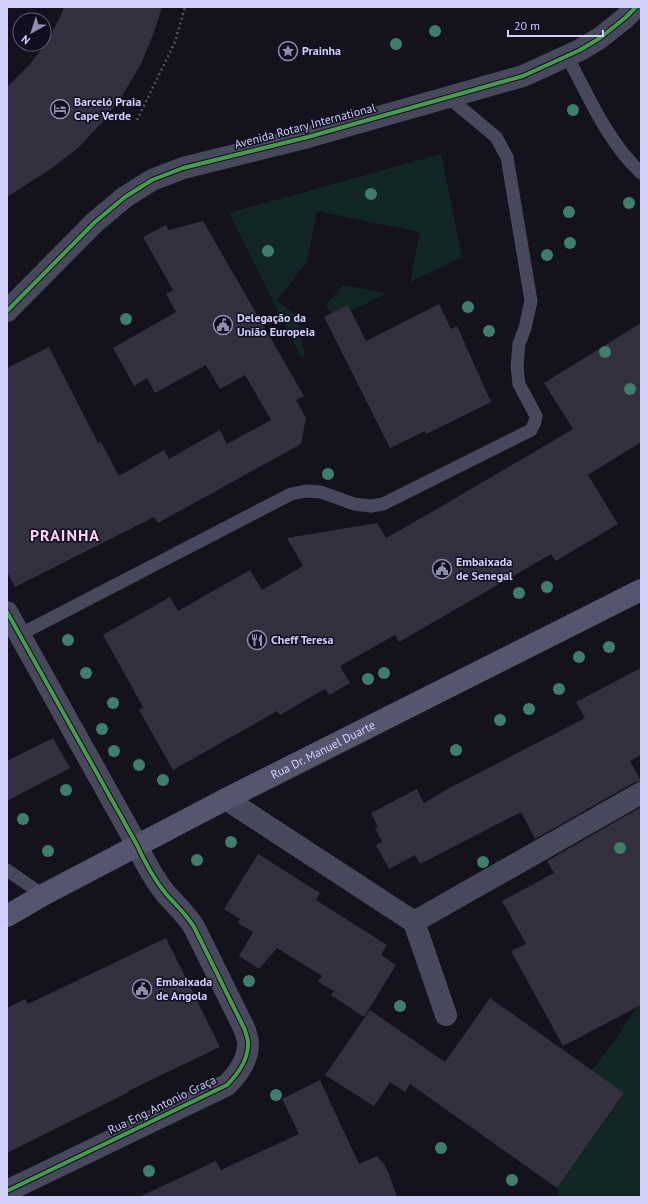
<svg xmlns="http://www.w3.org/2000/svg" width="648" height="1204" font-family="'PT Sans',sans-serif">
	<style>
		.green { fill: #122625 }
		.building { fill: #32303e }
		.lines { fill: none; stroke-linecap: round; stroke-linejoin: round }
		.path { stroke: #4a5862; stroke-width: 2.5; stroke-dasharray: 2 3; stroke-linecap: butt }
		.lane { stroke: #48485c; stroke-width: 13 }
		.street { stroke: #48485c; stroke-width: 22 }
		.secondary { stroke: #55566e; stroke-width: 22 }
		.cycleway-casing { stroke: #100e20; stroke-width: 6 }
		.cycleway { stroke: #469c4c; stroke-width: 4 }
		.tree { fill: #3f7e6d }
		.labels { text-anchor: middle; stroke-width: 3; stroke-linejoin: round; paint-order: stroke }
		.poi-label { font-size: 12px; font-weight: bold; fill: #d2d0fc; stroke: #100e20; text-anchor: start }
		.street-label { font-size: 12px; fill: #d2d0fc; stroke: #100e20 }
		.district-label { font-size: 16px; font-weight: bold; letter-spacing: 1px; fill: #fcd2f0; stroke: #100e20 }
	</style>
	<rect width="100%" height="100%" fill="#14121c"/>
	<!-- green -->
	<g class="green">
		<path d="M441,154l21,103 -52,25 10,-50 -103,-21 -10,51 -30,38 20,16 8,39 -4,2 -72,-144z"/>
		<path d="M343,285l44,8 -36,18 -3,-6 -17,9 -5,-9z"/>
		<path d="M641,1005v192h-81l-3,-9 67,-94 -33,-24 21,-25 24,-37z"/>
	</g>
	<!-- building -->
	<g class="building">
		<path d="M64,7h98l-9,28 -13,31 -18,30 -20,26 -23,25 -27,21 -45,29v-110l23,-23 17,-22 13,-25z"/>
		<path d="M203,221l101,175 -8,4 10,18 -5,26 -143,79 -4,-6 -139,70 -8,-15v-204l42,-21 49,96 3,-1 18,34 45,-26 5,9 51,-29 7,14 44,-24 -26,-45 -25,14 -14,-24 -51,28 -8,-15 -13,8 -21,-38 63,-36 -10,-18 7,-4 -30,-53 23,-12 3,5z"/>
		<path d="M439,304l12,25 6,-3 34,76 -65,32 -1,-3 -35,17 -66,-131 24,-12 18,36z"/>
		<path d="M641,323v119l-53,33 30,49 -62,37 -5,-7 -152,88 -4,-7 -55,31 10,17 -21,12 -4,-6 -45,26 -3,-4 -104,59 -34,-60 4,-3 -40,-72 67,-38 8,14 72,-41 12,20 41,-24 -16,-28 90,-15 9,15 58,-33 129,-76 -29,-46z"/>
		<path d="M641,668v87l-11,6 11,20 -6,1 -100,57 -14,-27 -101,52 -5,-9 -26,14 -13,-24 6,-3 -7,-14 3,-1 -7,-14 46,-24 7,14 20,-12 141,-73 -9,-16z"/>
		<path d="M53,738l17,30 -63,33v-40z"/>
		<path d="M641,807v198l-78,41 -52,-95 15,-7 -24,-43 52,-28 -7,-12z"/>
		<path d="M258,854l62,39 -4,7 71,45 -6,10 15,10 -32,52 -33,-22 3,-4 -16,-9 4,-6 -45,-28 -18,21 -20,-13 14,-24 -15,-9 2,-4 -16,-10z"/>
		<path d="M166,938l54,109 -92,44 1,1 -122,61v-145l18,-9 3,5z"/>
		<path d="M490,998l134,95 -67,95 -147,-104 -5,8 -15,-10 -16,24 -49,-31 45,-65 75,52z"/>
		<path d="M320,1080l39,84 18,-8 7,8 5,10 8,23h-258l77,-36 5,9 78,-36 -17,-35z"/>
	</g>
	<g class="lines">
		<!-- path -->
		<path class="path" d="M137,120l38,-78 10,-35"/>
		<!-- lane -->
		<g class="lane">
			<path d="M567,56c22,41 40,85 74,117"/>
			<path d="M19,635l272,-141 15,-3 15,1 33,12 17,2 12,-2 148,-74 4,-8 1,-6 -17,-32 -2,-18 2,-22 6,-16 6,-27 -24,-144 -11,-20 -48,-40"/>
			<path d="M7,870l36,25"/>
		</g>
		<!-- street -->
		<g class="street">
			<path d="M7,311l88,-89 30,-25 27,-17 31,-12 125,-31 215,-61 57,-26 20,-12 25,-20 11,-11"/>
			<path d="M7,612l130,233c8,18 17,34 29,49 10,11 20,20 28,33l51,103c1,5 4,11 3,16 -1,16 -11,29 -21,39l-220,106"/>
			<path d="M226,799l188,123 227,-129"/>
			<path d="M414,922l32,93"/>
		</g>
		<!-- secondary -->
		<path class="secondary" id="s1" d="M7,916l36,-21 183,-96 415,-209"/>
		<defs>
			<g id="cycleway">
				<path d="M7,311l88,-89 30,-25 27,-17 31,-12 125,-31 215,-61 57,-26 20,-12 25,-20 11,-11"/>
				<path d="M7,612l130,233c8,18 17,34 29,49 10,11 20,20 28,33l51,103c1,5 4,11 3,16 -1,16 -11,29 -21,39l-220,106"/>
			</g>
		</defs>
		<!-- cycleway casing -->
		<use href="#cycleway" class="cycleway-casing"/>
		<!-- cycleway -->
		<use href="#cycleway" class="cycleway"/>
	</g>
	<!-- trees -->
	<g class="tree">
		<circle cx="435" cy="31" r="6"/>
		<circle cx="396" cy="44" r="6"/>
		<circle cx="573" cy="110" r="6"/>
		<circle cx="371" cy="194" r="6"/>
		<circle cx="629" cy="203" r="6"/>
		<circle cx="569" cy="212" r="6"/>
		<circle cx="570" cy="243" r="6"/>
		<circle cx="268" cy="251" r="6"/>
		<circle cx="547" cy="255" r="6"/>
		<circle cx="468" cy="307" r="6"/>
		<circle cx="126" cy="319" r="6"/>
		<circle cx="489" cy="331" r="6"/>
		<circle cx="605" cy="352" r="6"/>
		<circle cx="630" cy="389" r="6"/>
		<circle cx="328" cy="474" r="6"/>
		<circle cx="547" cy="587" r="6"/>
		<circle cx="519" cy="593" r="6"/>
		<circle cx="68" cy="640" r="6"/>
		<circle cx="609" cy="647" r="6"/>
		<circle cx="579" cy="657" r="6"/>
		<circle cx="86" cy="673" r="6"/>
		<circle cx="384" cy="673" r="6"/>
		<circle cx="368" cy="679" r="6"/>
		<circle cx="559" cy="689" r="6"/>
		<circle cx="113" cy="703" r="6"/>
		<circle cx="529" cy="709" r="6"/>
		<circle cx="500" cy="720" r="6"/>
		<circle cx="102" cy="729" r="6"/>
		<circle cx="456" cy="750" r="6"/>
		<circle cx="114" cy="751" r="6"/>
		<circle cx="139" cy="765" r="6"/>
		<circle cx="163" cy="780" r="6"/>
		<circle cx="66" cy="790" r="6"/>
		<circle cx="23" cy="819" r="6"/>
		<circle cx="231" cy="842" r="6"/>
		<circle cx="620" cy="848" r="6"/>
		<circle cx="48" cy="851" r="6"/>
		<circle cx="197" cy="860" r="6"/>
		<circle cx="483" cy="862" r="6"/>
		<circle cx="249" cy="981" r="6"/>
		<circle cx="400" cy="1006" r="6"/>
		<circle cx="276" cy="1095" r="6"/>
		<circle cx="441" cy="1148" r="6"/>
		<circle cx="149" cy="1171" r="6"/>
		<circle cx="512" cy="1180" r="6"/>
	</g>
	<!-- icons -->
	<defs>
		<symbol id="sight-ring" viewBox="-11 -11 22 22"><circle r="9.5" fill="#100e20" stroke="#908eae" stroke-width="1.5"/><path d="M0-6L1.8-2.2L6-1.7L2.9 1.2L3.7 5.4L0 3.3L-3.7 5.4L-2.9 1.2L-6-1.7L-1.8-2.2Z" fill="#908eae"/></symbol>
		<symbol id="hotel-ring" viewBox="-11 -11 22 22"><circle r="9.5" fill="#100e20" stroke="#908eae" stroke-width="1.5"/><path d="M-6-4.5h1.5V1H6V5H4.5V3h-9V5H-6ZM-4 0a1.8 1.8 0 1 1 3.6 0ZM.5 0V-2.5h3Q6-2.5 6 0Z" fill="#908eae"/></symbol>
		<symbol id="civic-ring" viewBox="-11 -11 22 22"><circle r="9.5" fill="#100e20" stroke="#908eae" stroke-width="1.5"/><path d="M-.6-6.5H3V-4.5H.6V-3L4-1V1h2V6H-6V1h2V-1L-.6-3ZM-1.2 2.5V6h2.4V2.5Z" fill="#908eae"/></symbol>
		<symbol id="restaurant-ring" viewBox="-11 -11 22 22"><circle r="9.5" fill="#100e20" stroke="#908eae" stroke-width="1.5"/><path d="M-5-6h1v4h1v-4h1v4h1v-4h1v5L-1.5 .5V6h-2V.5L-5-1ZM5-6V6H3V1.5H1.5Q1.5-4 5-6Z" fill="#908eae"/></symbol>
	</defs>
	<g fill-rule="evenodd">
		<use href="#sight-ring" x="277" y="40" width="22" height="22"/>
		<use href="#hotel-ring" x="49" y="98" width="22" height="22"/>
		<use href="#civic-ring" x="212" y="314" width="22" height="22"/>
		<use href="#civic-ring" x="431" y="558" width="22" height="22"/>
		<use href="#restaurant-ring" x="246" y="629" width="22" height="22"/>
		<use href="#civic-ring" x="131" y="978" width="22" height="22"/>
	</g>
	<g class="labels">
		<!-- poi labels -->
		<g class="poi-label">
			<text x="302" y="55">Prainha</text>
			<text x="74" y="106">Barceló Praia<tspan x="74" dy="14">Cape Verde</tspan></text>
			<text x="237" y="322">Delegação da<tspan x="237" dy="14">União Europeia</tspan></text>
			<text x="456" y="566">Embaixada<tspan x="456" dy="14">de Senegal</tspan></text>
			<text x="271" y="644">Cheff Teresa</text>
			<text x="156" y="986">Embaixada<tspan x="156" dy="14">de Angola</tspan></text>
		</g>
		<!-- street labels -->
		<g class="street-label">
			<text transform="translate(305 126) rotate(-15)" y="4">Avenida Rotary International</text>
			<text dy="4" stroke="none"><textPath href="#s1" startOffset="357">Rua Dr. Manuel Duarte</textPath></text>
			<text transform="translate(162 1105) rotate(-26)" y="4">Rua Eng. Antonio Graça</text>
		</g>
		<!-- district labels -->
		<g class="district-label">
			<text x="65" y="541">PRAINHA</text>
		</g>
	</g>
	<!-- border -->
	<rect width="648" height="1204" fill="none" stroke="#d2d0fc" stroke-width="16"/>
	<!-- north arrow -->
	<g transform="translate(32 32) rotate(219)"><circle r="19" fill="#100e20" stroke="#5e5c78"/>
	<path d="M0-3L7 15L0 10L-7 15Z" fill="#908eae"/>
	<text y="-6" font-size="11" font-weight="bold" text-anchor="middle" fill="#d2d0fc">N</text>
	</g>
	<!-- scale -->
	<path d="M508 30v6h95v-6" fill="none" stroke="#d2d0fc" stroke-width="2"/>
	<text x="514" y="30" font-size="12" fill="#d2d0fc" stroke="#100e20" stroke-width="3" paint-order="stroke">20 m</text>
</svg>
